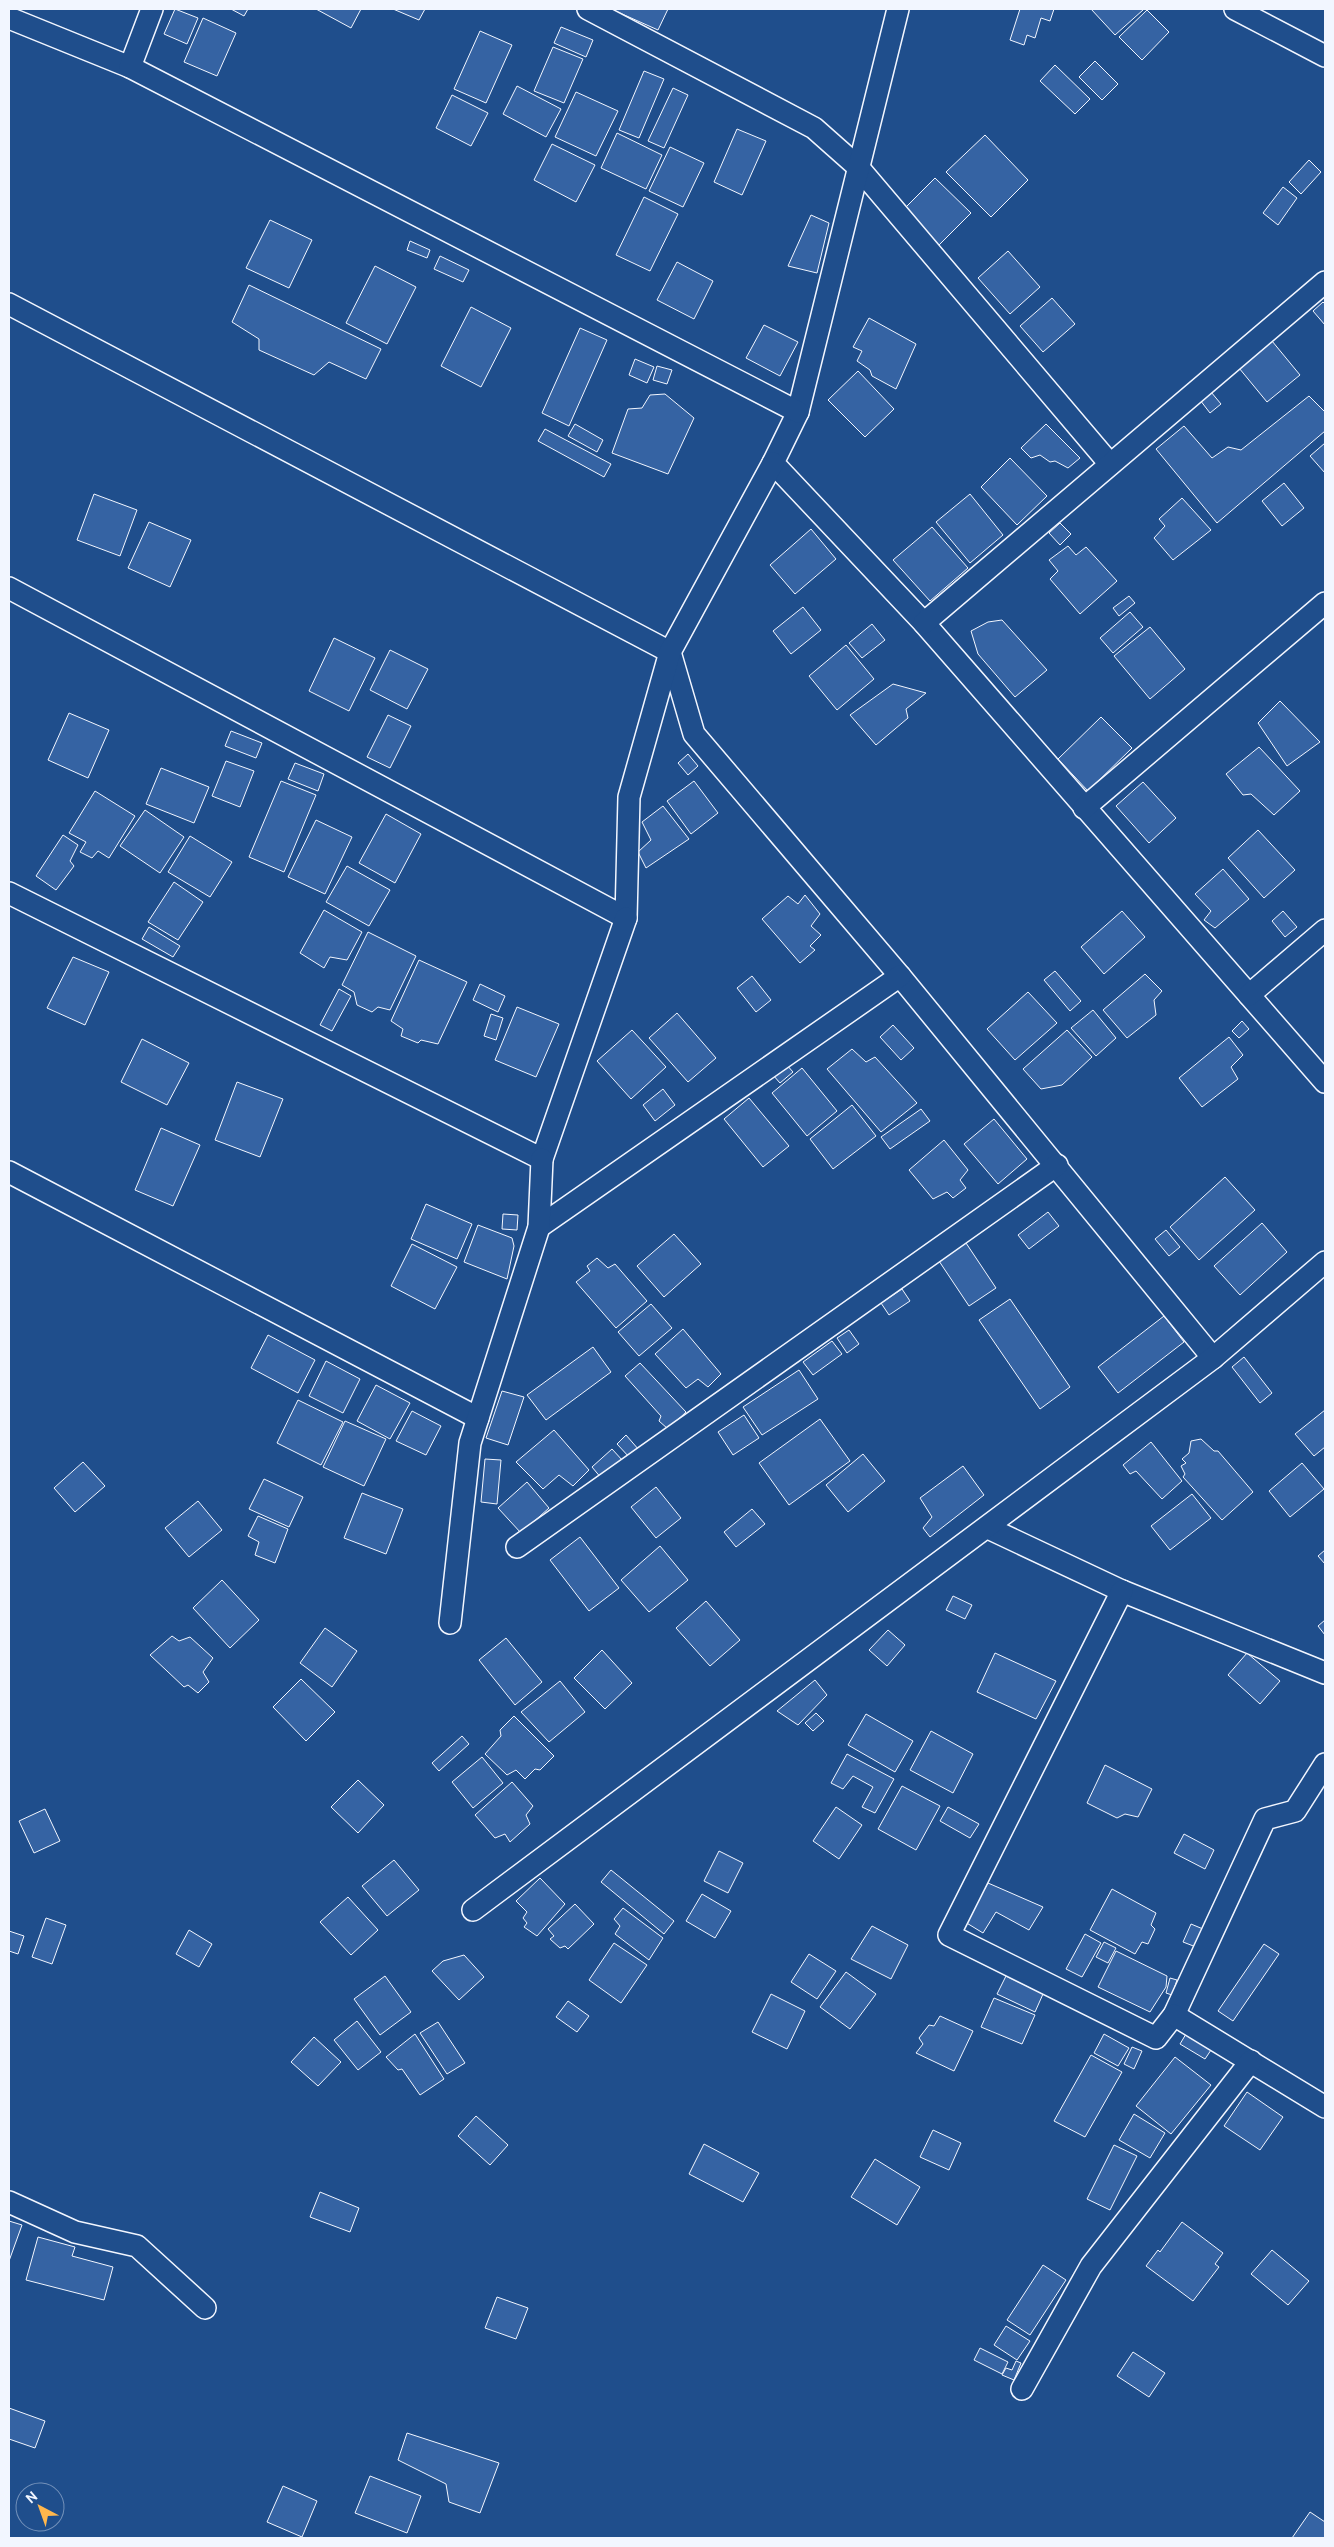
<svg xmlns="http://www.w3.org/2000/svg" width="1334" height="2547" font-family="Cabin,sans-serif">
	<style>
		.building { fill: #3563a3; stroke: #f2f6ff }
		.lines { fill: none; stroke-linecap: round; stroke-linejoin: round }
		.street-casing { stroke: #f2f6ff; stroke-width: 24 }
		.street { stroke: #1f4e8c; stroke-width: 21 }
	</style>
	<rect width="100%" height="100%" fill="#1f4e8c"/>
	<!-- building -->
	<g class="building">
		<path d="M175,9l23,9 -11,26 -23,-10z"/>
		<path d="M231,9h17l-4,7z"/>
		<path d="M316,9h45l-10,19z"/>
		<path d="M393,9h32l-6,11z"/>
		<path d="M611,9h57l-10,21z"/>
		<path d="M1020,9h34l-4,12 -9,-3 -6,20 -8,-3 -3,10 -14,-5z"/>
		<path d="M1091,9h51l1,1 -28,25z"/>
		<path d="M1147,10l22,22 -27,28 -23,-23z"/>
		<path d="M203,18l33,15 -19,43 -33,-14z"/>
		<path d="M561,27l32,13 -7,17 -32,-14z"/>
		<path d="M480,31l32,14 -26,58 -32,-14z"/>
		<path d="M553,47l30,12 -19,44 -30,-12z"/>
		<path d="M1095,61l23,23 -16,16 -23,-23z"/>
		<path d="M1055,65l35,34 -15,15 -35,-33z"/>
		<path d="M644,71l20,8 -25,59 -20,-8z"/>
		<path d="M517,86l44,23 -15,28 -43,-23z"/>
		<path d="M673,88l15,7 -24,53 -16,-7z"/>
		<path d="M576,92l42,19 -22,45 -41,-19z"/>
		<path d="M452,95l36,18 -17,33 -35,-18z"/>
		<path d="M737,129l29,12 -24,54 -28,-13z"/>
		<path d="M617,133l45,22 -16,34 -45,-21z"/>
		<path d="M985,135l43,45 -37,37 -45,-45z"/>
		<path d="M552,144l43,21 -19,37 -42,-22z"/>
		<path d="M670,147l34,16 -21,44 -34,-16z"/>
		<path d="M1309,160l12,12 -20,22 -12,-12z"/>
		<path d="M935,178l36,35 -33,33 -36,-35z"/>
		<path d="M1283,187l14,11 -19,27 -15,-12z"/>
		<path d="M644,197l34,17 -28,57 -34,-16z"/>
		<path d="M811,215l18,8 -12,50 -29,-7z"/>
		<path d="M270,220l42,20 -23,48 -43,-20z"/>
		<path d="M410,241l20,9 -3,8 -20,-8z"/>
		<path d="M1008,251l32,36 -30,27 -32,-36z"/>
		<path d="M440,256l29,14 -6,12 -29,-13z"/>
		<path d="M677,262l36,19 -19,38 -37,-19z"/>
		<path d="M375,266l41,21 -29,57 -41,-21z"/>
		<path d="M249,285l132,64 -15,30 -37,-17 -15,13 -55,-25v-11l-27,-17z"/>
		<path d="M1052,298l23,26 -32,28 -23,-26z"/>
		<path d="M1323,302l2,2v21l-12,-14z"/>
		<path d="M471,307l40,21 -30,59 -40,-21z"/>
		<path d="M869,318l47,26 -20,45 -24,-13 -2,-6 -13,-9 5,-10 -9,-4z"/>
		<path d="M764,325l34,17 -18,34 -34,-18z"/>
		<path d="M580,328l27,12 -38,86 -27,-13z"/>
		<path d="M1272,341l28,34 -33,27 -28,-34z"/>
		<path d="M635,359l19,8 -7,16 -18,-8z"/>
		<path d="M657,366l15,4 -5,14 -14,-4z"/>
		<path d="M858,371l36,38 -29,28 -37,-37z"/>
		<path d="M1211,392l10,12 -11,9 -10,-13z"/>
		<path d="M665,394l29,24 -26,56 -56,-21 16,-44 14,-1 8,-13z"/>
		<path d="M1309,396l16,16v19l-108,92 -61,-74 28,-23 28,32 16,-11 13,3z"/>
		<path d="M575,424l28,16 -6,12 -29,-16z"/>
		<path d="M1046,424l34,34 -12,10 -13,-7 -5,1 -10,-7 -9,3 -10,-10z"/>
		<path d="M545,429l66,35 -7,13 -66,-36z"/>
		<path d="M1325,443v30l-15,-17z"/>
		<path d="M1010,458l37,38 -30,29 -36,-38z"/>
		<path d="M1284,483l20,25 -22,18 -20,-25z"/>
		<path d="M94,494l43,16 -17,46 -43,-16z"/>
		<path d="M970,494l33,41 -33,28 -34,-41z"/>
		<path d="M1182,498l29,32 -38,30 -19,-22 11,-12 -6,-7z"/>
		<path d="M149,522l42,18 -21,47 -42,-19z"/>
		<path d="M1060,523l11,11 -11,11 -11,-12z"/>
		<path d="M932,527l36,41 -38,33 -37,-41z"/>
		<path d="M811,529l25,30 -41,35 -25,-29z"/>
		<path d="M1068,546l8,9 10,-8 31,34 -37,33 -30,-35 8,-8 -9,-11z"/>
		<path d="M1129,596l6,7 -16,13 -6,-8z"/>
		<path d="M803,607l18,23 -30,24 -18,-23z"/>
		<path d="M1130,612l13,15 -30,26 -13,-15z"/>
		<path d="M1002,620l45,50 -32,27 -37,-43 -7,-23 17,-9z"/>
		<path d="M872,624l13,16 -23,18 -13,-15z"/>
		<path d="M1150,627l35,42 -35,30 -36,-43z"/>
		<path d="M334,638l41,20 -26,53 -40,-20z"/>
		<path d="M846,645l28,34 -37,31 -28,-34z"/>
		<path d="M390,650l38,19 -21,40 -37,-19z"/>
		<path d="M893,684l33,9 -20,16 2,9 -32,27 -26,-30z"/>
		<path d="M1280,701l40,41 -33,24 -29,-43z"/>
		<path d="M69,713l40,17 -21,48 -40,-18z"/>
		<path d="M388,715l23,11 -21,42 -23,-11z"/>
		<path d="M1101,717l31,31 -44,43 -30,-32z"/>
		<path d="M231,731l31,12 -6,15 -31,-12z"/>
		<path d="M1259,747l41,44 -26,24 -23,-21 -8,1 -17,-21z"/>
		<path d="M688,754l10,12 -10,9 -10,-12z"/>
		<path d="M226,761l28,10 -14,36 -28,-11z"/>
		<path d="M295,763l29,11 -6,17 -30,-12z"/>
		<path d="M161,768l48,19 -15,36 -48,-19z"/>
		<path d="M281,781l35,14 -32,77 -35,-15z"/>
		<path d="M694,781l24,32 -27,21 -24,-33z"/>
		<path d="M1143,782l33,36 -27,25 -33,-37z"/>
		<path d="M95,791l40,25 -26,42 -11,-7 -6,7 -12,-6 6,-10 -17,-9z"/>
		<path d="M663,806l26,33 -43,29 -8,-16 13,-12 -9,-18z"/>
		<path d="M145,810l39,27 -24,36 -40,-27z"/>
		<path d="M386,814l35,20 -26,49 -36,-20z"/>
		<path d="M316,820l36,17 -27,57 -37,-17z"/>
		<path d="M1258,830l37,40 -31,28 -36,-40z"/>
		<path d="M63,835l15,10 -8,16 4,5 -18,24 -20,-14z"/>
		<path d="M190,836l42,26 -22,35 -42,-25z"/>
		<path d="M347,866l43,24 -21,36 -43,-24z"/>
		<path d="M1223,869l26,30 -34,29 -11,-8 7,-9 -16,-17z"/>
		<path d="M174,882l29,20 -25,38 -30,-18z"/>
		<path d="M805,895l15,19 -9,12 10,9 -11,11 5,4 -15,13 -38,-44 26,-23 10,8z"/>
		<path d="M324,910l38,22 -15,28 -17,-3 -6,11 -24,-15z"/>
		<path d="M1122,911l23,26 -41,37 -23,-27z"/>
		<path d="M1283,911l14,16 -12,10 -13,-16z"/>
		<path d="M149,927l31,19 -7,11 -31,-18z"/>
		<path d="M368,932l48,24 -26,54 -12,-3 -6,5 -15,-7 -3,-13 -12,-7z"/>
		<path d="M73,957l36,15 -24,53 -38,-17z"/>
		<path d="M419,960l48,22 -29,62 -17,-4 -3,3 -17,-7 2,-7 -12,-8z"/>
		<path d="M1055,971l26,30 -11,10 -26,-31z"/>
		<path d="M1145,974l17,17 -8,9 2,15 -29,23 -24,-28z"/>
		<path d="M752,976l19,24 -15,12 -19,-24z"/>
		<path d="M480,984l25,12 -7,16 -25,-12z"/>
		<path d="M339,989l12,7 -19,35 -12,-6z"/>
		<path d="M1028,992l29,31 -42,37 -28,-31z"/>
		<path d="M517,1007l42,17 -23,53 -41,-17z"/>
		<path d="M1093,1010l23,28 -20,18 -25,-28z"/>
		<path d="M677,1013l39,45 -28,24 -39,-44z"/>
		<path d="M491,1014l12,4 -7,22 -12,-4z"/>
		<path d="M1242,1021l7,8 -10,9 -7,-7z"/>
		<path d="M893,1025l21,23 -13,12 -21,-23z"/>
		<path d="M632,1030l34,37 -35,32 -34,-38z"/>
		<path d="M1067,1030l25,27 -30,28 -21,4 -18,-20z"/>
		<path d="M1229,1037l14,18 -12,12 7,12 -36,28 -23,-29z"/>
		<path d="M142,1039l47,24 -22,42 -46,-23z"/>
		<path d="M852,1049l14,13 9,-5 42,46 -36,29 -54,-63z"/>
		<path d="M786,1064l7,8 -13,11 -7,-8z"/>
		<path d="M802,1068l35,43 -30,25 -35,-43z"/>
		<path d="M237,1082l46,17 -23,58 -45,-17z"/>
		<path d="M663,1089l12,16 -20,16 -12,-16z"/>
		<path d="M749,1098l40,48 -26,21 -39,-48z"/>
		<path d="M852,1105l24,31 -43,33 -23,-30z"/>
		<path d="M921,1109l9,12 -40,28 -9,-12z"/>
		<path d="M994,1119l33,40 -29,25 -34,-40z"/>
		<path d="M161,1128l39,17 -27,61 -38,-16z"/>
		<path d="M944,1140l24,30 -8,10 6,8 -13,10 -6,-6 -14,7 -24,-29z"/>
		<path d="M1225,1177l30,33 -56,50 -29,-33z"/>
		<path d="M426,1204l46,20 -15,35 -46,-20z"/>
		<path d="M1048,1212l11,14 -30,23 -11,-14z"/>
		<path d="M503,1214l15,1 -1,15 -15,-1z"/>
		<path d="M1262,1223l25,29 -47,43 -26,-29z"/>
		<path d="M478,1225l34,13 2,8 -7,33 -43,-17z"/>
		<path d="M1166,1230l14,17 -11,9 -14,-17z"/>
		<path d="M674,1234l27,30 -37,33 -27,-31z"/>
		<path d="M966,1243l30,45 -27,18 -30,-45z"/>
		<path d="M412,1244l45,23 -22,42 -44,-23z"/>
		<path d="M597,1258l11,10 7,-4 32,37 -31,27 -40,-46 14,-11 -3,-5z"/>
		<path d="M902,1289l8,12 -21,14 -8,-12z"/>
		<path d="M1010,1299l60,88 -30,22 -61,-89z"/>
		<path d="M651,1304l21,24 -33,28 -21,-24z"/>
		<path d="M1164,1316l20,26 -66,51 -20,-26z"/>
		<path d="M683,1329l38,45 -13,13 -10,-8 -12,9 -31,-34z"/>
		<path d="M849,1330l10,14 -12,9 -10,-15z"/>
		<path d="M268,1335l47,25 -17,33 -47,-25z"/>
		<path d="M832,1341l10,13 -29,21 -10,-13z"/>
		<path d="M593,1347l18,25 -65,48 -19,-25z"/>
		<path d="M1244,1357l28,36 -12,10 -28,-36z"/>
		<path d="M326,1361l34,18 -17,34 -34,-17z"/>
		<path d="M640,1363l46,49 -18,17 -9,-8 2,-5 -36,-40z"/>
		<path d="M799,1370l19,29 -56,36 -19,-28z"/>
		<path d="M376,1385l34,18 -20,36 -33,-18z"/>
		<path d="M502,1391l22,6 -16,48 -22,-7z"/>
		<path d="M298,1400l45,22 -22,43 -44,-22z"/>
		<path d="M1325,1410v37l-11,9 -19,-22z"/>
		<path d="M412,1411l29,15 -15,29 -30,-14z"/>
		<path d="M744,1415l15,23 -26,17 -15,-23z"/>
		<path d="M820,1419l30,42 -61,44 -30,-42z"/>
		<path d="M345,1421l41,18 -22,47 -41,-19z"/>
		<path d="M554,1430l35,40 -16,16 -14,-11 -16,14 -27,-27z"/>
		<path d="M626,1435l13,15 -9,8 -13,-14z"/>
		<path d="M1201,1439l13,12h4l35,41 -31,28 -39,-43 2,-3 -4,-8 5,-3 -4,-4 7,-6 2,-12z"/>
		<path d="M1151,1442l31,39 -20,18 -26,-28 -6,3 -7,-9z"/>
		<path d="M612,1449l11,12 -21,18 -10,-12z"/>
		<path d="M863,1454l22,27 -37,31 -22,-27z"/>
		<path d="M485,1459l16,1 -4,44 -16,-2z"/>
		<path d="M83,1462l22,24 -30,26 -21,-24z"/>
		<path d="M1302,1463l22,26 -34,28 -21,-26z"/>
		<path d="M963,1466l21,29 -54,42 -7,-9 9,-11 -12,-19z"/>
		<path d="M264,1479l39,18 -14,30 -40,-18z"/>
		<path d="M527,1482l22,26 -28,25 -23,-25z"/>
		<path d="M656,1487l25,31 -25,20 -25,-31z"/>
		<path d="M362,1493l41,16 -17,45 -42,-16z"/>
		<path d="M1192,1494l19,24 -41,32 -19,-24z"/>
		<path d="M198,1501l24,29 -33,27 -24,-29z"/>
		<path d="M752,1509l13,15 -29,23 -12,-15z"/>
		<path d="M258,1516l30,13 -13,34 -20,-8 4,-13 -11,-6z"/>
		<path d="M580,1537l39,51 -30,23 -39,-51z"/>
		<path d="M660,1546l28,34 -39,32 -28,-32z"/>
		<path d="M1325,1550v14l-7,-8z"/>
		<path d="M222,1580l37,40 -29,28 -37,-40z"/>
		<path d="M953,1596l19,9 -7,14 -19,-9z"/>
		<path d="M706,1601l34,39 -30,26 -34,-38z"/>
		<path d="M1325,1620v15l-7,-9z"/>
		<path d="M325,1628l32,23 -25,36 -32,-24z"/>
		<path d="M888,1630l17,15 -18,21 -18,-16z"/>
		<path d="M172,1636l7,5 11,-4 23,21 -10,14 6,10 -11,11 -10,-8 -4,2 -34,-32z"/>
		<path d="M506,1638l36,44 -27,23 -36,-45z"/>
		<path d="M602,1650l30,33 -27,26 -31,-31z"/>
		<path d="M995,1653l61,28 -20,38 -59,-27z"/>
		<path d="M1247,1653l33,28 -20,23 -32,-29z"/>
		<path d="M301,1679l34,33 -29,29 -33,-34z"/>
		<path d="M815,1680l12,15 -29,30 -21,-14z"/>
		<path d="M560,1681l25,31 -36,30 -28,-30z"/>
		<path d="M816,1713l8,8 -11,10 -8,-8z"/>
		<path d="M866,1714l47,27 -18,31 -47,-27z"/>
		<path d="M514,1716l40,40 -14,14 -5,-1 -10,10 -9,-9 -9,5 -22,-21 16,-18 -1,-6z"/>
		<path d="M931,1731l42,23 -20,39 -43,-23z"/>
		<path d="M462,1736l7,8 -30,27 -7,-8z"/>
		<path d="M847,1754l47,25 -19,34 -13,-6 11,-20 -20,-11 -10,13 -12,-6z"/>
		<path d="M482,1757l21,26 -30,25 -21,-26z"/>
		<path d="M1105,1765l47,24 -14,28 -13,-3 -8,4 -30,-15z"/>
		<path d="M358,1780l26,25 -26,28 -27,-26z"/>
		<path d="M512,1782l21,24 -7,9 4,9 -20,18 -5,-8 -10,4 -20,-23z"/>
		<path d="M902,1786l38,20 -24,44 -38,-21z"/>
		<path d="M836,1807l26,18 -23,34 -26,-18z"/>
		<path d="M948,1807l31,17 -9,14 -30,-17z"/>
		<path d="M45,1809l15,32 -26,12 -15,-32z"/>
		<path d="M1184,1834l30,16 -9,19 -31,-16z"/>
		<path d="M719,1851l24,12 -15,30 -24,-12z"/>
		<path d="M394,1860l25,30 -32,26 -25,-30z"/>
		<path d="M611,1870l63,51 -10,13 -63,-52z"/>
		<path d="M540,1878l25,26 -28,32 -13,-9 3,-4 -4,-5 4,-6 -11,-11z"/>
		<path d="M988,1883l55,24 -14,23 -33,-18 -13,21 -18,-11z"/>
		<path d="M1112,1889l44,24 -5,12 4,4 -7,15 -6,-2 -7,12 -45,-24z"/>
		<path d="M702,1894l29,17 -16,27 -29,-17z"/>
		<path d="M348,1897l30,33 -27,25 -31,-33z"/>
		<path d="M575,1904l19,20 -26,25 -3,-3 -5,2 -10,-9 4,-3 -6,-7z"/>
		<path d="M623,1908l40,30 -14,22 -34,-26 5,-8 -6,-7z"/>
		<path d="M46,1918l20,7 -14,39 -20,-7z"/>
		<path d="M1191,1924l12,5 -7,18 -13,-5z"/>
		<path d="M872,1926l36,19 -17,34 -40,-20z"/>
		<path d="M189,1930l23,14 -13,23 -23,-13z"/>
		<path d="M9,1931l15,5 -6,18 -9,-3z"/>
		<path d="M1085,1934l16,9 -19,34 -16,-8z"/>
		<path d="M1104,1942l12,6 -8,15 -12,-6z"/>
		<path d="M614,1943l33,22 -26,38 -32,-23z"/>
		<path d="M1264,1944l15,10 -46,67 -15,-10z"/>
		<path d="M1116,1951l51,25 -1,11 -16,25 -52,-25z"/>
		<path d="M809,1954l27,17 -19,28 -26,-17z"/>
		<path d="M464,1955l20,22 -25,23 -27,-29 11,-10z"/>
		<path d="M846,1972l30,22 -26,35 -30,-22z"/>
		<path d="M385,1976l26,36 -31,23 -26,-36z"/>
		<path d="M1006,1976l37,18 -8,18 -38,-18z"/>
		<path d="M1170,1978l7,2 -5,15 -6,-2z"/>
		<path d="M771,1994l34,17 -18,38 -35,-17z"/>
		<path d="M994,1998l41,17 -13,29 -41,-17z"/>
		<path d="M568,2001l21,15 -12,16 -21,-15z"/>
		<path d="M940,2016l33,15 -19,40 -38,-18 7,-9 -4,-6 10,-13 5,1z"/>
		<path d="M357,2021l24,31 -23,18 -24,-30z"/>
		<path d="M438,2022l27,41 -18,11 -27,-41z"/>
		<path d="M415,2034l29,45 -24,16 -18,-26 -4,1 -12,-13z"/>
		<path d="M1104,2034l25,14 -11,18 -24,-13z"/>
		<path d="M1186,2034l25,16 -6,9 -25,-15z"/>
		<path d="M314,2037l27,25 -23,24 -27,-24z"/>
		<path d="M1132,2047l10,4 -8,18 -10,-5z"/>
		<path d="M1091,2055l31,17 -37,65 -31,-16z"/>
		<path d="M1175,2057l36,28 -40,49 -35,-28z"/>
		<path d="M1247,2092l36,25 -23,33 -36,-24z"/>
		<path d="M1134,2114l31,19 -15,25 -31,-18z"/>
		<path d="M476,2116l32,29 -18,20 -32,-29z"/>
		<path d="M933,2130l28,13 -12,27 -29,-13z"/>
		<path d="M704,2144l55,29 -16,29 -54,-28z"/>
		<path d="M1114,2145l23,11 -27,54 -23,-11z"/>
		<path d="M875,2159l45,28 -23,38 -46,-28z"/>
		<path d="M320,2192l39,16 -9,24 -40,-15z"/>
		<path d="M9,2221l13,4 -13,36z"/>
		<path d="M1182,2222l41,31 -8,11 4,3 -26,34 -47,-35 12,-16 2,2z"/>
		<path d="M38,2237l37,10 -3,9 41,11 -9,33 -78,-20z"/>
		<path d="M1272,2250l37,31 -21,24 -37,-31z"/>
		<path d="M1043,2265l23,15 -36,55 -23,-15z"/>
		<path d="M497,2297l31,11 -12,31 -31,-11z"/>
		<path d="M1006,2326l24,15 -13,19 -23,-15z"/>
		<path d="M980,2348l28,14 -6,12 -28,-14z"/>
		<path d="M1133,2352l32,21 -16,24 -32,-21z"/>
		<path d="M1016,2361l5,2 -7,17 -12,-5 4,-7 6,2z"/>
		<path d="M9,2408l36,13 -10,27 -26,-9z"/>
		<path d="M407,2433l92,30 -19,50 -31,-11 -3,-18 -48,-24z"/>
		<path d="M370,2476l51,20 -14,37 -52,-20z"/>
		<path d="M283,2486l34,15 -15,36 -35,-15z"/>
		<path d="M1310,2512l15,10v16h-33z"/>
	</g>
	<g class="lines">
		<defs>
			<g id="street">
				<path d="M588,9l226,119 44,39 252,297"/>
				<path d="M898,9l-100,403 -25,51 151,160 401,459"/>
				<path d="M1235,9l90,47"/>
				<path d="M9,18l121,49 668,345"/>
				<path d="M130,67l22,-58"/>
				<path d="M9,304l661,348 24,82 206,242 313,382"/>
				<path d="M9,588l617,330 3,-121 41,-145 103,-189"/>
				<path d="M924,623l401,-341"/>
				<path d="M1084,808l241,-205"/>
				<path d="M9,893l533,266 84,-241"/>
				<path d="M1249,995l76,-65"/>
				<path d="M9,1172l469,246"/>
				<path d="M539,1227l361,-251"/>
				<path d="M988,1528l134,63 203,82"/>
				<path d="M517,1547l540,-382"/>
				<path d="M1122,1591l-173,344 207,103 18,-23 91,-196 30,-8 30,-47"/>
				<path d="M450,1623l20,-180 69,-216 3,-68"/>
				<path d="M473,1910l740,-552 112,-96"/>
				<path d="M1174,2015l151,92"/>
				<path d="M9,2202l66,30 62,14 68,62"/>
				<path d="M1022,2389l69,-123 160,-205"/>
			</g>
		</defs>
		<!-- street casing -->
		<use href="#street" class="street-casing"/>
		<!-- street -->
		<use href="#street" class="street"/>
	</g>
	<!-- border -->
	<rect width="1334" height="2547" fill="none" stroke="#f2f6ff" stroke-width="20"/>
	<!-- north arrow -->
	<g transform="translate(40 2507) rotate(319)"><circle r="24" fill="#1f4e8c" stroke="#7391ba"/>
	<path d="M0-4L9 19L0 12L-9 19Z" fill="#ffb74d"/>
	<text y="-8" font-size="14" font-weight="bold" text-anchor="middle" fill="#f2f6ff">N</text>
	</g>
</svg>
